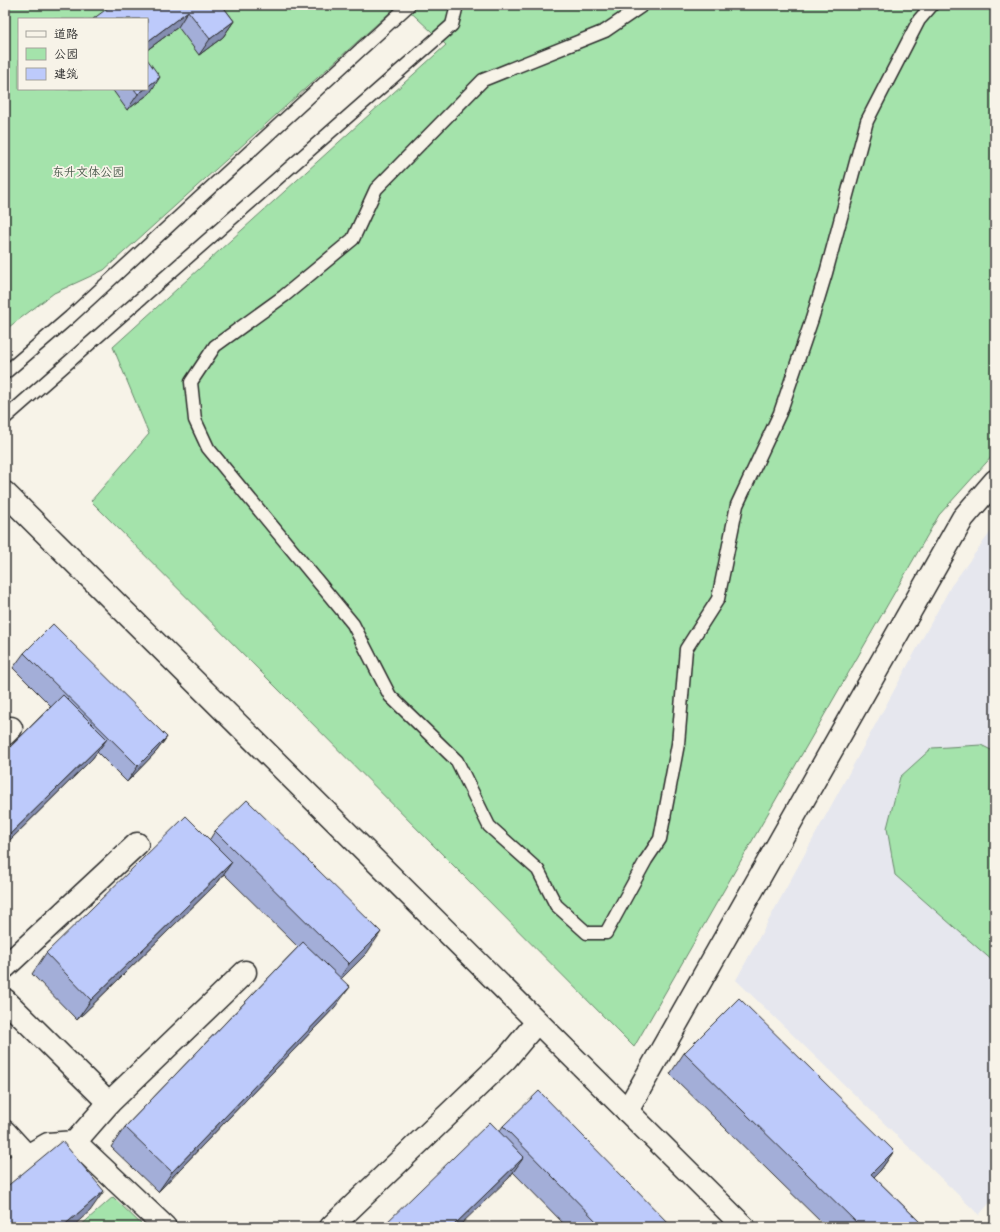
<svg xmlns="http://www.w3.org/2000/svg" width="1000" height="1232" font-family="Itim,'LXGW WenKai TC',sans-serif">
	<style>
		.built { fill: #e6e7ee }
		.green { fill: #a4e3ab; stroke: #68876b; fill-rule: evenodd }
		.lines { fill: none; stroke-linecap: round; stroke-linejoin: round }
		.service-casing { stroke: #2b2b2b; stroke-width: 15 }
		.minor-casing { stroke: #2b2b2b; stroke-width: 25 }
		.tertiary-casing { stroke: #2b2b2b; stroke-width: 25 }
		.service { stroke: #f7f3e8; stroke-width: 12 }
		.minor { stroke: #f7f3e8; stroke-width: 22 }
		.tertiary { stroke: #f7f3e8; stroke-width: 22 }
		.wall { fill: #a3aed8; stroke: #2b2b2b }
		.shaded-wall { fill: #848db0; stroke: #2b2b2b }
		.building { fill: #bdcafb; stroke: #2b2b2b }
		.labels { text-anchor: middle; stroke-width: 3.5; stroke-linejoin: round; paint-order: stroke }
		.park-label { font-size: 12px; fill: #49594b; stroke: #f7f3e8 }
	</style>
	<rect width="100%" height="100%" fill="#f7f3e8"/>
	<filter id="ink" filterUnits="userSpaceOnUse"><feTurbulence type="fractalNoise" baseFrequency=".025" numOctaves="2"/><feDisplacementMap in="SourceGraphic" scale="8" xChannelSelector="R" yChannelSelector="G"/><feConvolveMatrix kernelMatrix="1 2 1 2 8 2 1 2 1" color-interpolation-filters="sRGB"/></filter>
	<g filter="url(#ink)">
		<!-- built -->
		<path class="built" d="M995,526v671l-16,18 -243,-235 215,-394z"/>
		<!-- green -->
		<g class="green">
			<path d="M5,5h393l-294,265 -50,23 -49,37zM19,19h128v70h-128z"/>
			<path d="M403,5h592v448l-56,62 -305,532 -543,-546 58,-67 -36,-87 333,-302z"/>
			<path d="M981,745l14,7v211l-100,-88 -8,-47 13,-51 32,-29z"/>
			<path d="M113,1197l31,30h-65z"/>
		</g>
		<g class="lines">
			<defs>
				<g id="service">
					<path d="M643,5l-38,26 -122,49 -107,109 -23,50 -69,57 -69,50 -24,36 4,38 13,28 145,176 37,72 67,65 32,65 49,44 18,35 31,28h19l40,-73 14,-21 18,-95 8,-95 32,-50 19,-94 43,-92 32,-94 14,-46 41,-152 52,-101 13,-15"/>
					<path d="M5,373l65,-56 339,-312"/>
					<path d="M5,418l447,-393 5,-20"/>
				</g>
				<g id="minor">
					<path d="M5,734l6,-6"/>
					<path d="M5,967l132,-123"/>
					<path d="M5,1000l104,103 -34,39 -27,2 -21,12 -22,-24"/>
					<path d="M109,1103l136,-131"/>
					<path d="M627,1111l336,-593 32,-37"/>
					<path d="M75,1142l90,85"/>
					<path d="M5,1175l22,-19"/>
					<path d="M331,1227l175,-168 31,-37"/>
				</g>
				<path id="tertiary" d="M5,493l739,734"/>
			</defs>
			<!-- service casing -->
			<use href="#service" class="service-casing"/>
			<!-- minor casing -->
			<use href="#minor" class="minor-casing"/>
			<!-- tertiary casing -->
			<use href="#tertiary" class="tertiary-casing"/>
			<!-- service -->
			<use href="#service" class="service"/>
			<!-- minor -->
			<use href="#minor" class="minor"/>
			<!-- tertiary -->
			<use href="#tertiary" class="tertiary"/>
		</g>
		<!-- wall -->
		<g class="wall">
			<path d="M222,5l12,16 -11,16 -24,18 -21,-28 -31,23v-31z"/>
			<path d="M112,89h35l3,4 -23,17z"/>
			<path d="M24,653l143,84 -11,15 -29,30 -30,-30 -5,7 -87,86v-93l46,-46 -38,-38z"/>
			<path d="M215,831l152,122 -26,26 -6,28 -177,185 -47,-45 14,-20 173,-180 -74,-73 -6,8 -141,138 -45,-46 14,-21 164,-114z"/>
			<path d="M684,1053l210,98 -14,20 -6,6 51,50h-99l-156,-153z"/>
			<path d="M503,1126l169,101h-105l-54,-55 -4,6 -10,-46z"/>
		</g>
		<!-- shaded-wall -->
		<g class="shaded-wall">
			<path d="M188,11l-10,16 -31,23v-8z"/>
			<path d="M234,21l-11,16 -24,18 11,-16z"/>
			<path d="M160,77l-10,16 -23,17 11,-16 7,-5h2v-2z"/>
			<path d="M167,737l-11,15 -29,30 11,-16z"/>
			<path d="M107,739l-15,20 -87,86v-6z"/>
			<path d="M232,862l-14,20 -141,138 14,-20z"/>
			<path d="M381,932l-14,21 -32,32 14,-21z"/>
			<path d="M350,987l-15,20 -177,185 14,-20z"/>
			<path d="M894,1151l-14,20 -23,23 14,-20z"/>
			<path d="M524,1157l-15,21 -51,49h-6z"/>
			<path d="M104,1191l-14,20 -18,16h-10z"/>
		</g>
		<!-- building -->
		<g class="building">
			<path d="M112,5h110l12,16 -24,18 -22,-28 -41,31v-23h-54z"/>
			<path d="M147,59l13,18 -13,10z"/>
			<path d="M134,89h11l-7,5z"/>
			<path d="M53,624l114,113 -29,29 -114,-113z"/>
			<path d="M63,695l44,44 -102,100v-87z"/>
			<path d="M247,800l134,132 -32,32 -134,-133z"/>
			<path d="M186,816l46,46 -141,138 -45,-47z"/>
			<path d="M303,942l47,45 -178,185 -47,-45z"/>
			<path d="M739,998l155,153 -23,23 54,53h-64l-177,-174z"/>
			<path d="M539,1091l133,136h-70l-99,-101z"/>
			<path d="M490,1122l34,35 -72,70h-70z"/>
			<path d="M62,1141l42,50 -42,36h-57v-39z"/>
		</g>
	</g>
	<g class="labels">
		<!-- park labels -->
		<g class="park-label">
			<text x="88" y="176">东升文体公园</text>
		</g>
	</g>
	<!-- margin -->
	<rect width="1000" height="1232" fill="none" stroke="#f7f3e8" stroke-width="20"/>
	<rect x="10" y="10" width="980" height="1212" fill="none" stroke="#2b2b2b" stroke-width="1.5" filter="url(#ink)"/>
	<!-- legend -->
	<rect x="18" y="18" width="130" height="72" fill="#f7f3e8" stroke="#a5a39c"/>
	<rect x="26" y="31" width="20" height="6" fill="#f7f3e8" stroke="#a5a39c"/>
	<text x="54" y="38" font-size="12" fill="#2b2b2b">道路</text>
	<rect x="26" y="48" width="20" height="12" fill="#a4e3ab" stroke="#a5a39c"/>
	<text x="54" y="58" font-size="12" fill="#2b2b2b">公园</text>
	<rect x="26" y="68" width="20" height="12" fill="#bdcafb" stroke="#a5a39c"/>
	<text x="54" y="78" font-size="12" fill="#2b2b2b">建筑</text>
</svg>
